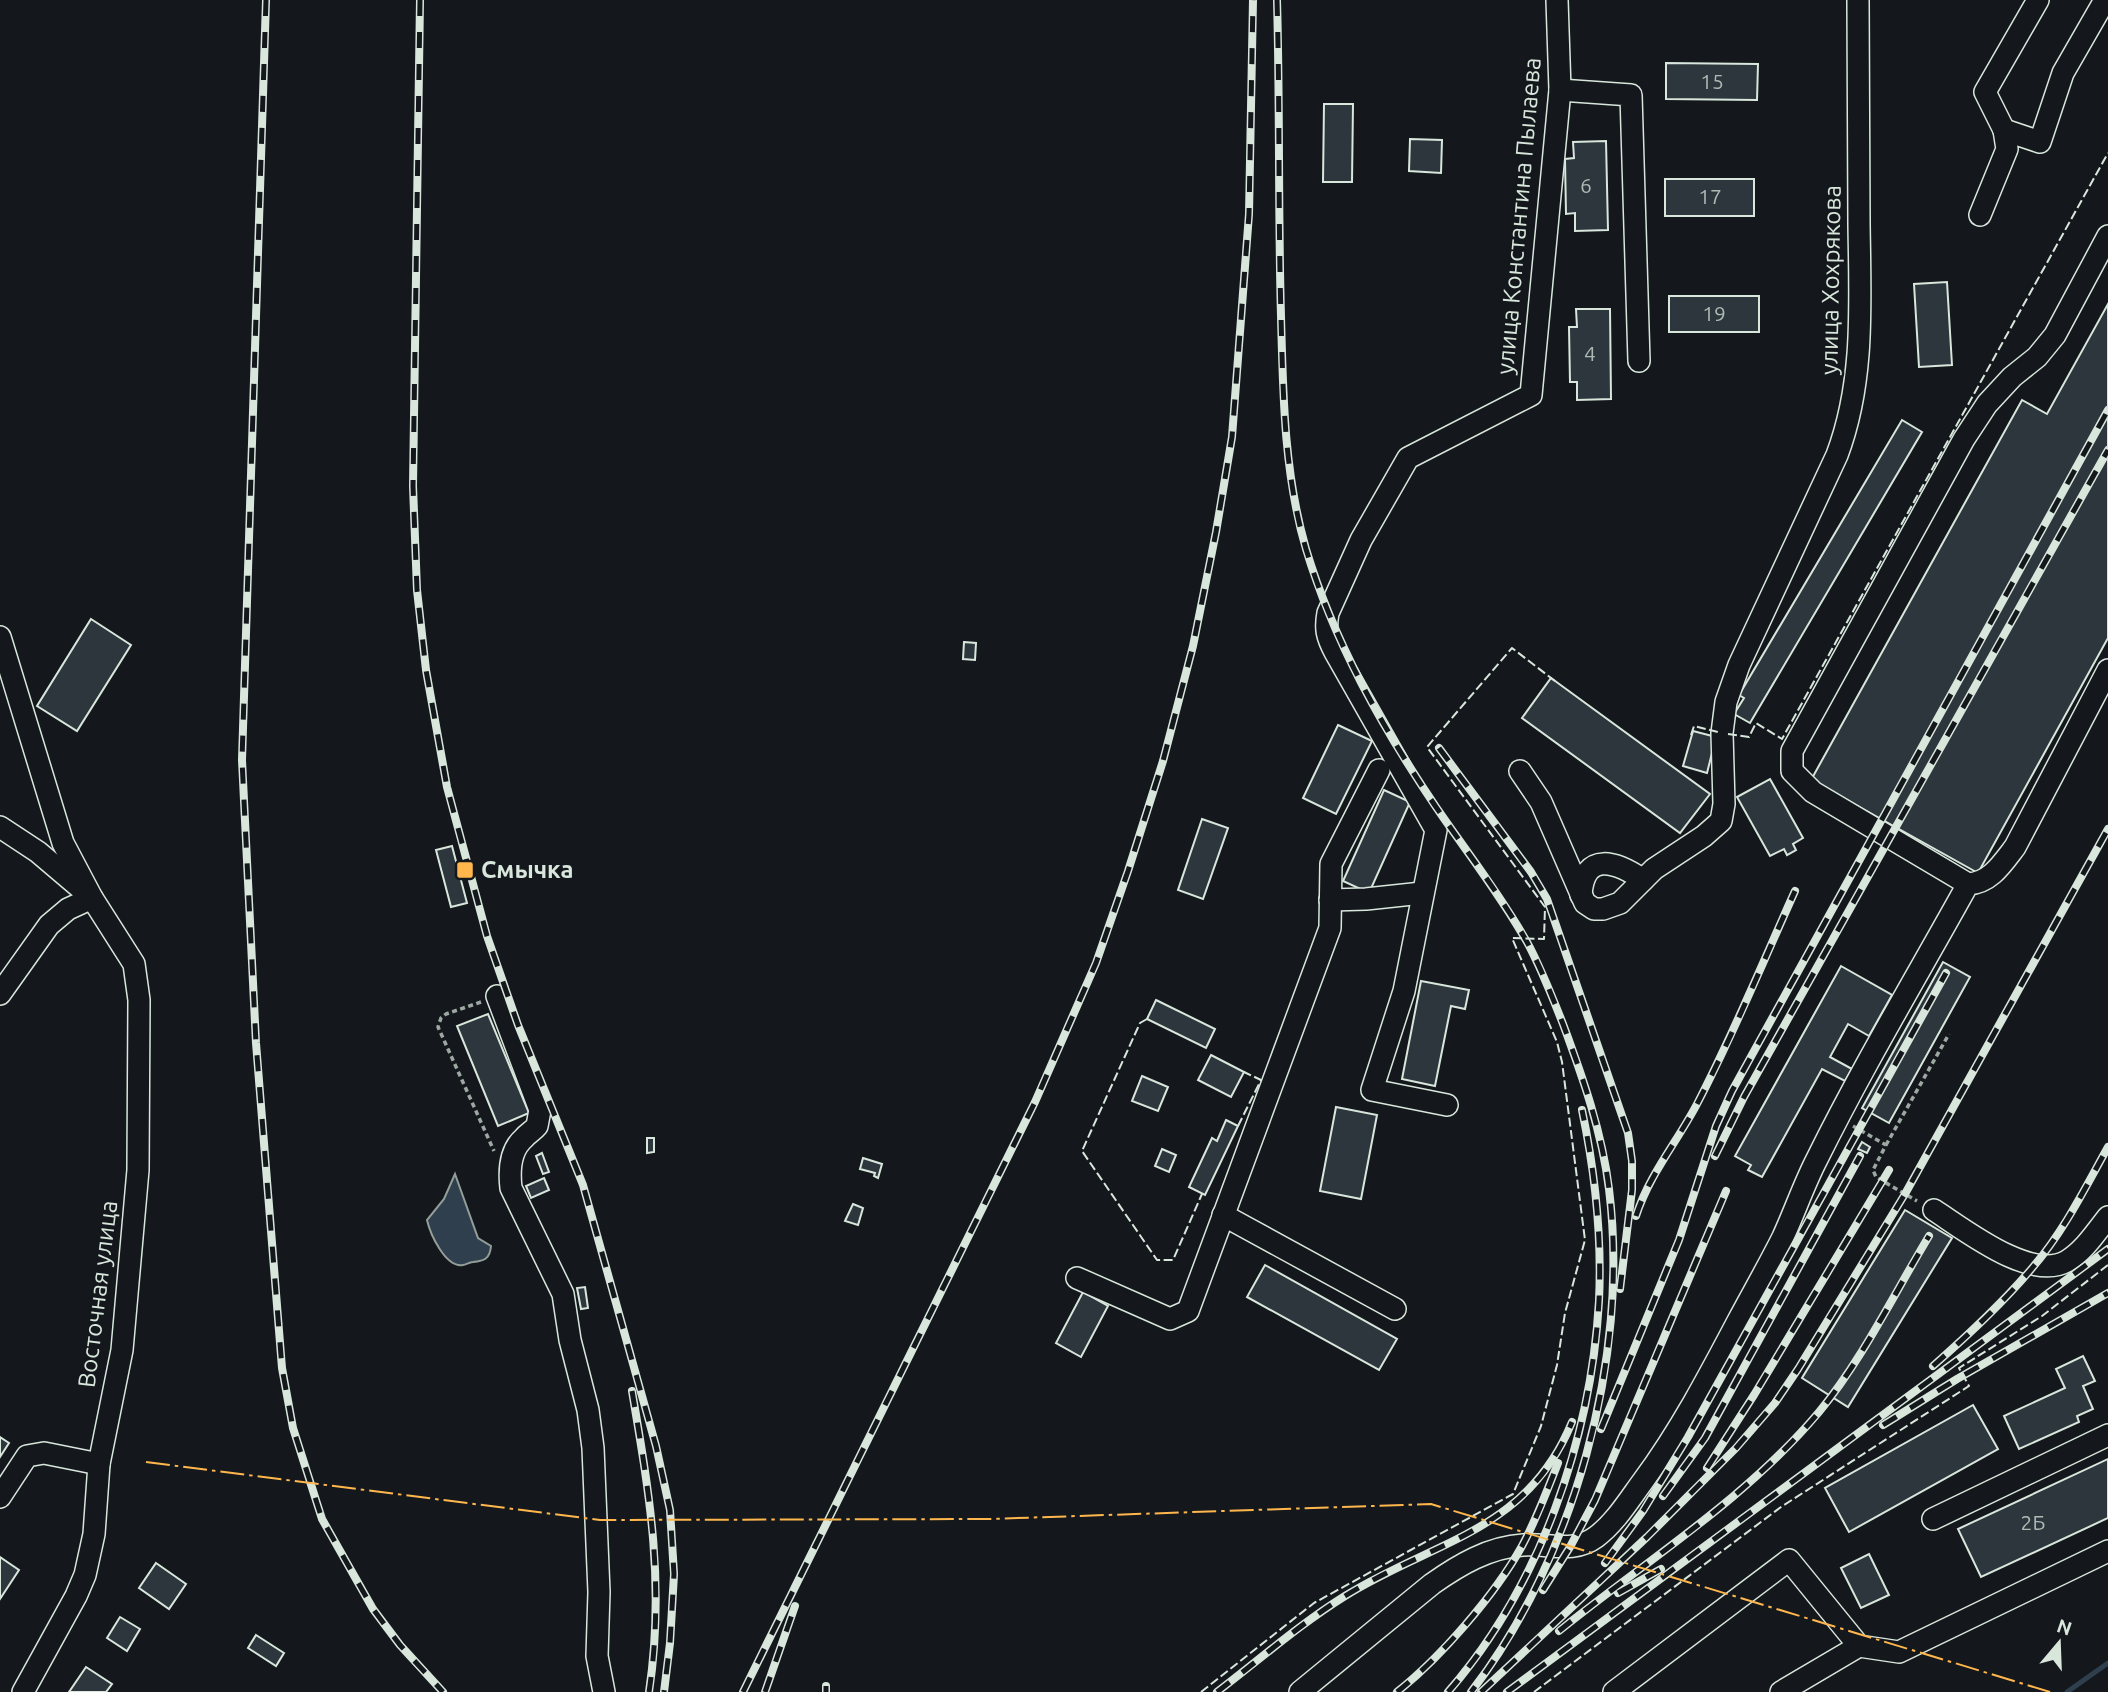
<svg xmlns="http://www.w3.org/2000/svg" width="2108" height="1692" font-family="Ubuntu,sans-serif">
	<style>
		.water { fill: #2f3f4d; stroke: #939e99; stroke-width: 2 }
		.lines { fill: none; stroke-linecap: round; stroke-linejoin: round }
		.stream { stroke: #2f3f4d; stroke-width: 5 }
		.building { fill: #2c363c; stroke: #d8e6dc; stroke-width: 2 }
		.minor-casing { stroke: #d8e6dc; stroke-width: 24 }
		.path { stroke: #9da8a2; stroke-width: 3.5; stroke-dasharray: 5 3.5; stroke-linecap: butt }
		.minor { stroke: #14181c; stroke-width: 21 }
		.rail-casing { stroke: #d8e6dc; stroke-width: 8 }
		.rail { stroke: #14181c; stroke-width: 5; stroke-dasharray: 16; stroke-linecap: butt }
		.fence { stroke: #d8e6dc; stroke-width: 2; stroke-dasharray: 9 3.5; stroke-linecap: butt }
		.power { stroke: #ffb74d; stroke-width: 2; stroke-dasharray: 24 5 3.5 5; stroke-linecap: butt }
		.poi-dot { fill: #ffb74d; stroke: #14181c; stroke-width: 2.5 }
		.labels { text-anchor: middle; stroke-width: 5; stroke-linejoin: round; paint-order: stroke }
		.number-label { font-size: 21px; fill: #adbab4 }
		.street-label { font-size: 24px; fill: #d8e6dc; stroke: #14181c }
		.poi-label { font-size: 24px; font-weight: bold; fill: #d8e6dc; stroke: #14181c; text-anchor: start }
	</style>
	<rect width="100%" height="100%" fill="#14181c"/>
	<!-- water -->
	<path class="water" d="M455,1174l23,64 13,8c-1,13 -7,15 -18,16 -4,0 -7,3 -10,3 -18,3 -33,-32 -36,-45l17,-21z"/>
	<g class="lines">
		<!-- stream -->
		<path class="stream" d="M2067,1692l41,-29"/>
	</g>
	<!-- building -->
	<g class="building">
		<path d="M1666,63l92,1 -1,36 -91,-1z"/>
		<path d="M1324,104h29l-1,78h-29z"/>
		<path d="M1410,139l32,1 -1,33 -32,-2z"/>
		<path d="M1606,141l2,89 -33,1v-18l-9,1 -1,-55 9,-1 -1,-16z"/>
		<rect x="1665" y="179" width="89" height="37"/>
		<path d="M1947,282l5,83 -33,2 -5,-83z"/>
		<rect x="1669" y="296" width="90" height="36"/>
		<path d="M2108,304v334l-130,235 -167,-93 211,-380 25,14z"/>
		<path d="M1576,309h34l1,90 -34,1v-18h-7l-1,-55h8z"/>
		<path d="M1902,420l20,12 -172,291 -16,-9 10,-16 -5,-3z"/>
		<path d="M91,619l40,26 -54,86 -40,-25z"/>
		<path d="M964,642l12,1 -1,17 -12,-1z"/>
		<path d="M1551,678l159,116 -30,39 -158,-115z"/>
		<path d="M1338,725l34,16 -36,73 -33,-16z"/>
		<path d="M1693,731l23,6 -9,36 -24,-7z"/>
		<path d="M1770,779l33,59 -10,6 3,6 -9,5 -3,-6 -14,7 -33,-59z"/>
		<path d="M1384,790l26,12 -41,91 -26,-12z"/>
		<path d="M1202,819l26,9 -25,71 -25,-9z"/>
		<path d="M452,846l15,57 -16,4 -15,-57z"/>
		<path d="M1943,962l27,15 -81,146 -27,-15z"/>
		<path d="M1841,966l51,29 -23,41 -21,-12 -18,33 22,12 -7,12 -23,-12 -60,108 -14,-7 3,-5 -16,-9z"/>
		<path d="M1421,981l48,9 -4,19 -14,-3 -16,80 -33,-7z"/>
		<path d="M1156,1000l59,29 -9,19 -59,-29z"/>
		<path d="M488,1014l41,99 -31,13 -41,-100z"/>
		<path d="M1211,1055l33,17 -13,25 -33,-17z"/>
		<path d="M1142,1076l26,11 -10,24 -26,-10z"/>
		<path d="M1336,1107l41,8 -16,84 -41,-8z"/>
		<path d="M1226,1120l12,6 -33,69 -16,-8 23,-49 5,3z"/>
		<path d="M647,1138h7v14l-7,1z"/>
		<path d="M1862,1142l8,5 -3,6 -9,-4z"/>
		<path d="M1162,1149l14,6 -7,17 -14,-6z"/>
		<path d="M542,1153l7,19 -6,2 -7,-18z"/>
		<path d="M863,1158l19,6 -4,14 -4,-2 1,-3 -15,-4z"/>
		<path d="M544,1178l5,12 -18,8 -5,-12z"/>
		<path d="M853,1204l10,4 -5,17 -13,-4z"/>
		<path d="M1905,1210l47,28 -104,169 -46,-29z"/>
		<path d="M1265,1265l132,74 -18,31 -132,-73z"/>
		<path d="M585,1287l3,21 -7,1 -4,-21z"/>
		<path d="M1083,1292l25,14 -27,51 -25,-14z"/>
		<path d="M2083,1356l12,25 -12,5 10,23 -16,7 2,6 -60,27 -15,-33 61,-28 -9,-19z"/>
		<path d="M1973,1405l25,44 -149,83 -24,-44z"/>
		<path d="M0,1437l9,6 -9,14z"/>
		<path d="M2108,1459v59l-127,59 -23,-48z"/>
		<path d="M1869,1554l20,41 -28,13 -20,-40z"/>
		<path d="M0,1557l19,13 -19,29z"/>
		<path d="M156,1563l30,21 -17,25 -30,-21z"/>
		<path d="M120,1617l20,12 -13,22 -20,-13z"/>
		<path d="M256,1635l28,18 -8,13 -28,-18z"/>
		<path d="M86,1667l26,17 -6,8h-37z"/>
	</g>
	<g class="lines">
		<defs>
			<g id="minor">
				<path d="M1560,90l71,5 8,266"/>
				<path d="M2004,130l-19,-38 53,-92"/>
				<path d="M1980,215l27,-66 -3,-19 36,12 23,-69 42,-73"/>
				<path d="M0,637l63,206 29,55 42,66 5,36 -1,170 -16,180 -23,114 -5,70 -9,41 -9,21 -53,96"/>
				<path d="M1520,771l21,31 44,101 9,6h9l17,-6 34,-34 50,-33 17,-15 3,-17 -2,-71 4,-31 13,-37 98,-210c28,-74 23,-153 22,-231 0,-75 -1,-149 -1,-224"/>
				<path d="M0,827l38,25 46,39"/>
				<path d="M1968,884l-155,-92 -21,-21v-20l172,-312 23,-35 25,-27 25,-20 18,-22 53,-99"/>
				<path d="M1581,895c3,-45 36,-33 62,-15"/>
				<path d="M1330,900l36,-1 56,-6"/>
				<path d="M0,994l49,-69 19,-16 24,-11"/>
				<path d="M497,996l43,114 -3,16c-4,5 -9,7 -13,12 -14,12 -15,33 -13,50l52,106 7,46 18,70 5,38 6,144 -2,64 7,36"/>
				<path d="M1447,1105l-75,-15 32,-99 32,-161 -101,-178c-8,-15 -10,-23 -7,-39l33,-73 47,-82 123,-63 29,-305 -3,-90"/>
				<path d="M1934,1210c31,20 97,72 133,51 17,-10 29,-29 41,-44"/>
				<path d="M1223,1215l172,94"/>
				<path d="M1077,1278l93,41 18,-8 142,-383 1,-64 48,-94"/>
				<path d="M0,1497l27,-41 17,-3 55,11"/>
				<path d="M1933,1519l175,-84"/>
				<path d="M1300,1692l132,-108c27,-19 57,-37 91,-39 25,-2 50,9 73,-8 19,-14 33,-37 47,-56 37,-50 66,-105 95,-160 15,-28 31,-56 45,-84 12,-26 21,-53 34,-78 46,-93 100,-183 151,-275 22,-1 34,-20 47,-37l93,-177"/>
				<path d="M1614,1692l175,-132 70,86 40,6 209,-101"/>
				<path d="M1781,1692l78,-46"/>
			</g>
		</defs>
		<!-- minor casing -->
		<use href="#minor" class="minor-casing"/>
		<!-- path -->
		<g class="path">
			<path d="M481,1002l-35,12 -5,4 -3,9 56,124"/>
			<path d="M1853,1126l33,19 -13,25 3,7 41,24"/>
			<path d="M1886,1145l63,-111"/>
		</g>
		<!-- minor -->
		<use href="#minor" class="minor"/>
		<defs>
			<g id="rail">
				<path d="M266,0l-24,760 14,283 26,325 11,60 29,91 51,90 27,36 43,47"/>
				<path d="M420,0l-7,486 4,104 9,80 21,117 40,149 31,89 65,160 73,261 14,64 4,64 -4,69 -6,49"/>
				<path d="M1277,0c3,105 1,211 4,316 2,79 3,157 25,233 28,93 76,178 130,258 30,44 64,87 91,135 14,26 25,54 36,82 20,54 39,108 46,165 21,169 -35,370 -138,503"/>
				<path d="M1439,748l92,124 16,27 81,234 4,28v29l-12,99"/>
				<path d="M1715,1156l29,-59 364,-647"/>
				<path d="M1636,1216c13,-41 41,-74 61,-112 36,-69 66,-142 98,-213"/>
				<path d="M1933,1366c35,-31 70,-63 100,-99 31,-36 52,-79 75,-120"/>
				<path d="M632,1391c18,106 33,194 17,301"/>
				<path d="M1883,1425l74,-46 151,-86"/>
				<path d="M1601,1429l78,-189 37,-114 16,-35 376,-681"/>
				<path d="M1707,1468l47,-73 135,-225"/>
				<path d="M1663,1496l42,-58 155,-282"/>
				<path d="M1605,1563l38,-52 45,-74 258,-464"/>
				<path d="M1543,1590l27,-43 25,-47 131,-309"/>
				<path d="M1618,1593l43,-24"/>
				<path d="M1559,1631c88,-71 187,-132 260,-219 43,-52 75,-118 110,-176"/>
				<path d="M826,1686v6"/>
				<path d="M743,1692l292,-590 61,-139 32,-92 35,-110 30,-115 23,-114 16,-95 17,-223 4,-214"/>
				<path d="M765,1692l30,-86"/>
				<path d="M1217,1692c42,-32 83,-68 128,-96 90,-56 182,-64 227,-174"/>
				<path d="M1397,1692c43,-34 98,-97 125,-146 14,-26 25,-55 36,-83"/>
				<path d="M1448,1692c92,-105 143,-253 151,-391 3,-64 -4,-129 -17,-191"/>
				<path d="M1481,1692l166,-155 89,-89 39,-45 23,-34 107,-175 203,-365"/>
				<path d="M1507,1692l601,-443"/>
			</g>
		</defs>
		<!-- rail casing -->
		<use href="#rail" class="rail-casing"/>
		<!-- rail -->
		<use href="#rail" class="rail"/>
		<!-- fence -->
		<g class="fence">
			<path d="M1728,734l21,3 7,-14 26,16 326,-586"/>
			<path d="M1691,735l3,-9 24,6"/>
			<path d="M1147,1019l-7,4 -58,128 75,109h16l29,-66"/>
			<path d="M1238,1126l23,-46 -17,-8"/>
			<path d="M1201,1692l113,-89 199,-109 28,-68 16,-61 8,-52 20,-73 -23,-178 -5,-20 -45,-104 32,1 1,-32 -118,-160 85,-99 43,33"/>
			<path d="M1534,1692l247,-185 188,-121 -10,-18 83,-52 66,-51"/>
		</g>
		<!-- power -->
		<path class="power" d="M146,1462l454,58 389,-1 442,-15 619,188"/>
	</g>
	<!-- markers -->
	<rect class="poi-dot" x="456" y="861" width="18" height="18" rx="3.5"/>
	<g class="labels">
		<!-- number labels -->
		<g class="number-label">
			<text x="1712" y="89">15</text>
			<text x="1586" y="193">6</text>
			<text x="1710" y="204">17</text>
			<text x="1714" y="321">19</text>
			<text x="1590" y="361">4</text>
			<text x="2033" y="1530">2Б</text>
		</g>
		<!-- street labels -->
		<g class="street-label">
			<text transform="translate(1519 216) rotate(-85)" y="8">улица Константина Пылаева</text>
			<text transform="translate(1831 280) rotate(-89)" y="8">улица Хохрякова</text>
			<text transform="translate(98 1294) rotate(-83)" y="8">Восточная улица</text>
		</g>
		<!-- poi labels -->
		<g class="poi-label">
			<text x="481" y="878">Смычка</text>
		</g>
	</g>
	<!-- north arrow -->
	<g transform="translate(2059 1643) rotate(19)" stroke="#14181c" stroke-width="5" paint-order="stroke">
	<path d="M0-5L12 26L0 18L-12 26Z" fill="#d8e6dc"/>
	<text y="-10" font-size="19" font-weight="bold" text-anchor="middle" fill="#d8e6dc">N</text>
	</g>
</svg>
